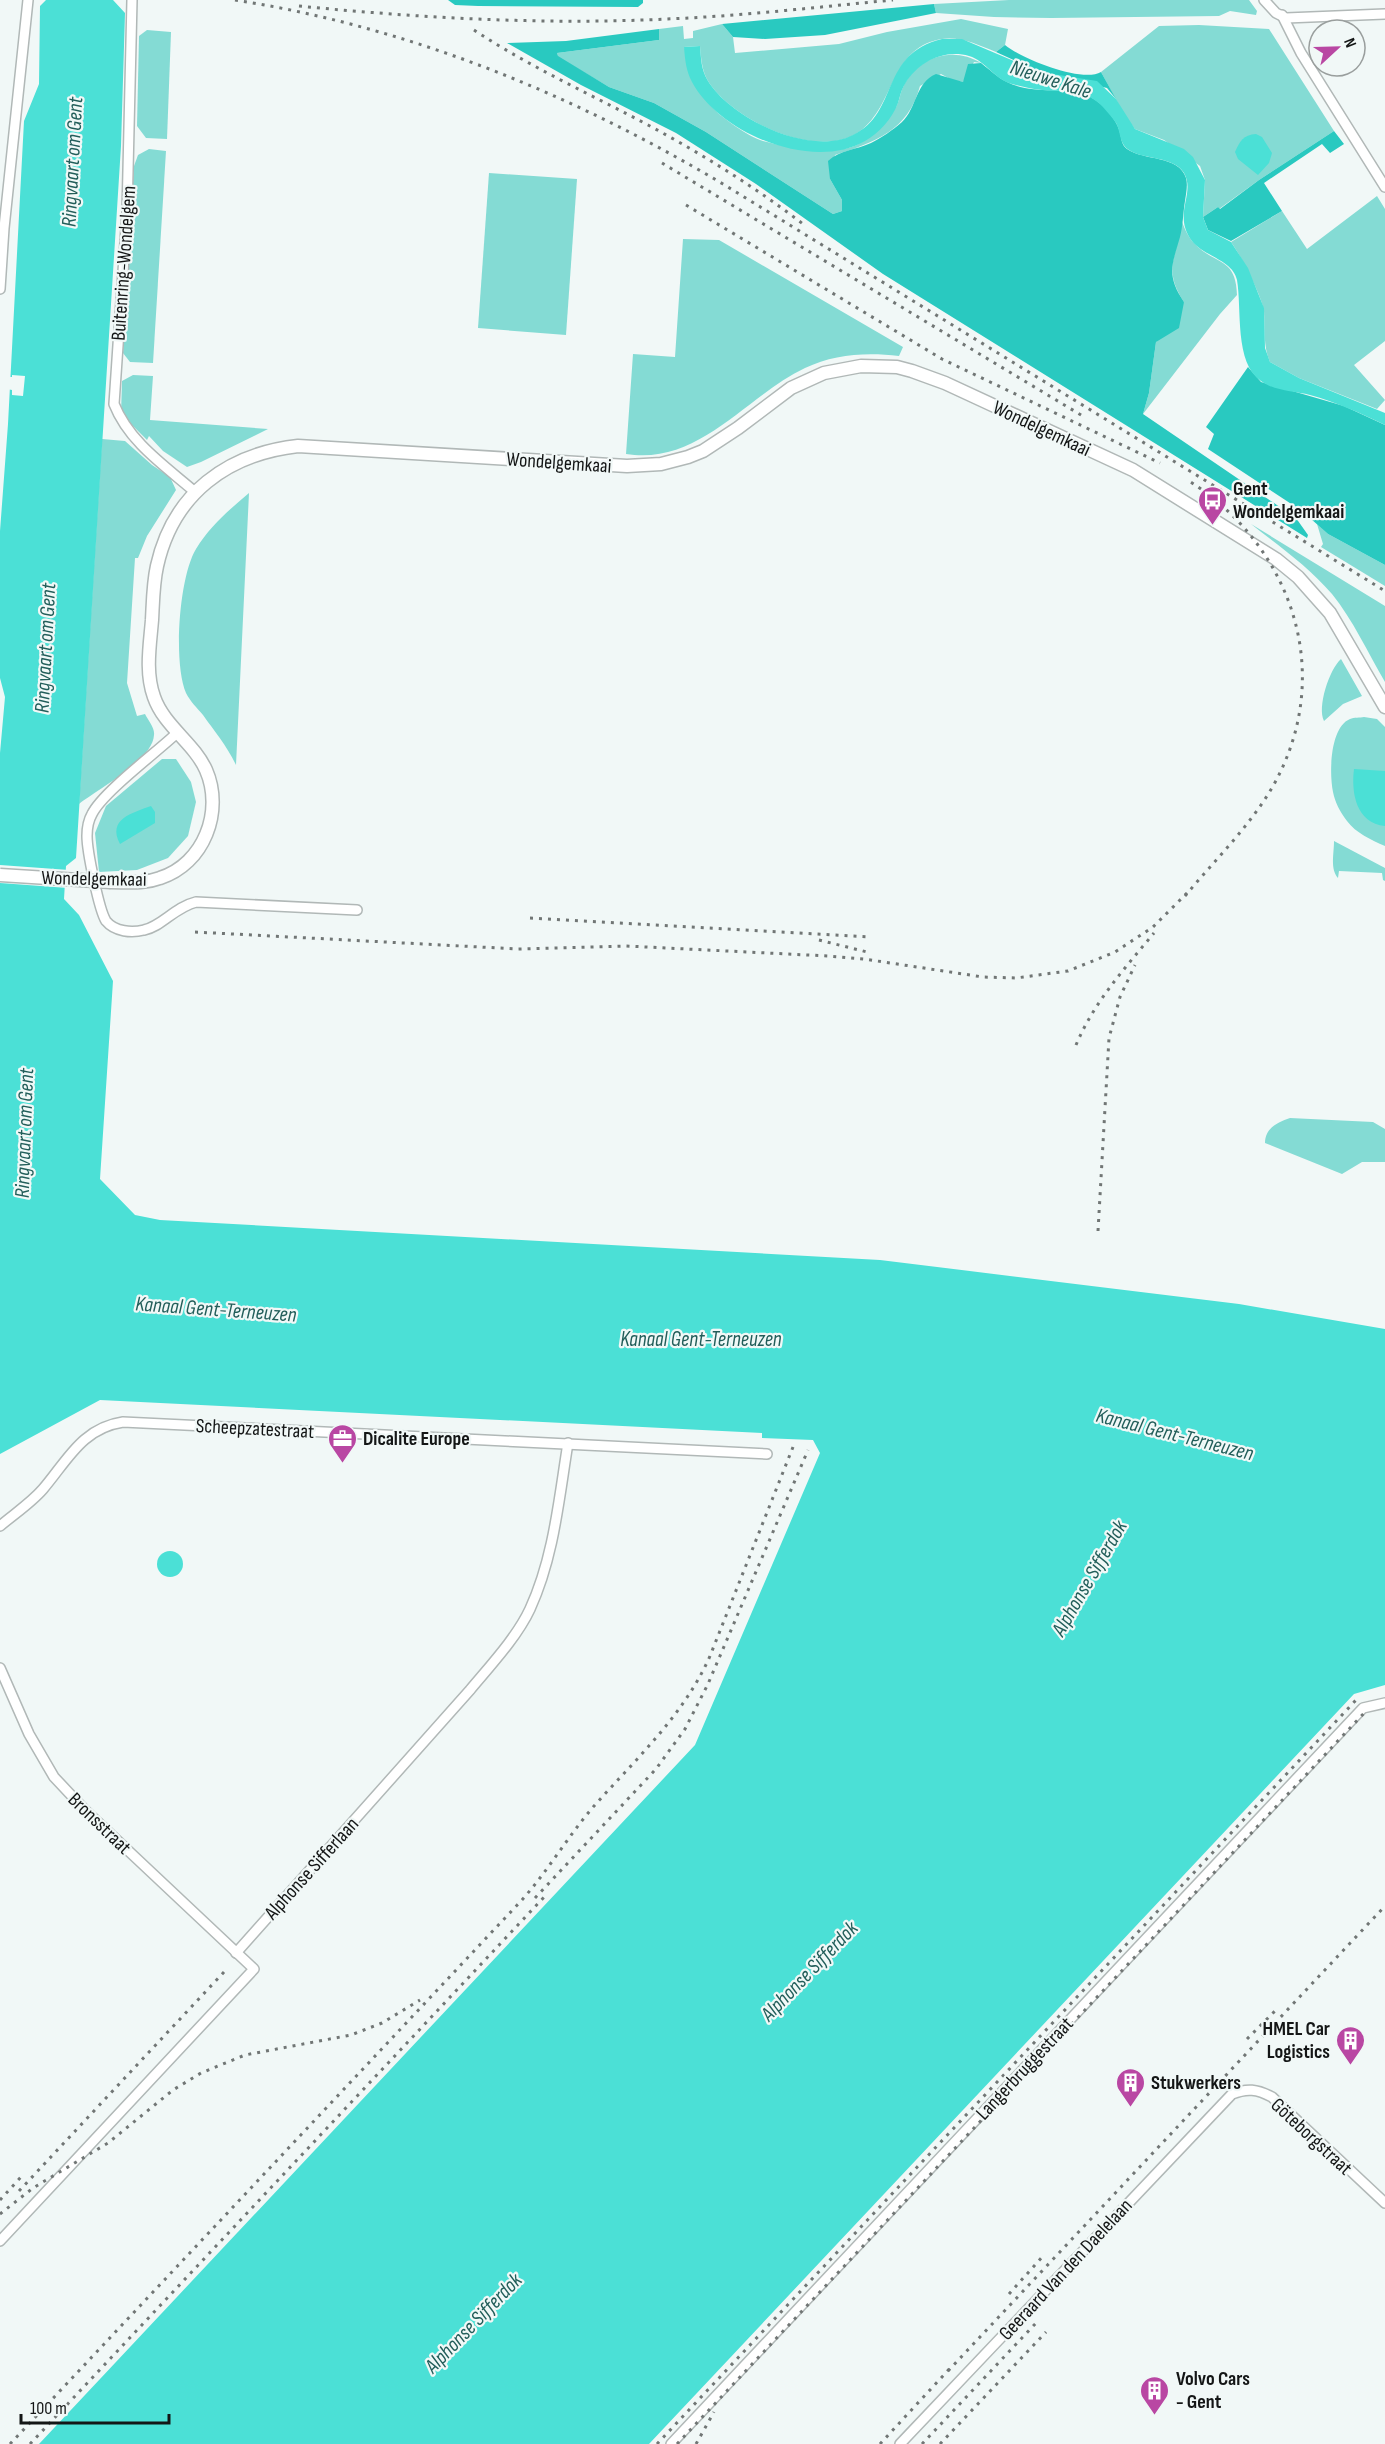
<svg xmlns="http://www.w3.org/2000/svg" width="1385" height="2444" font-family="'Sofia Sans Condensed',sans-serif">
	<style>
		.green { fill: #84dbd4 }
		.forest { fill: #29c9c0 }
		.water { fill: #4be0d6 }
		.pier { fill: #f1f8f7 }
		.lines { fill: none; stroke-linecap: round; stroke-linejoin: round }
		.minor-casing { stroke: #b1b8b7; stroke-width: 12 }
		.secondary-casing { stroke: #b1b8b7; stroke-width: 15 }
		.minor { stroke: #fff; stroke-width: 9 }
		.secondary { stroke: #fff; stroke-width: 12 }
		.rail { stroke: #717675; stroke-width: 3; stroke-dasharray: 3 6; stroke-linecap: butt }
		.secondary-bridge-casing { stroke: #b1b8b7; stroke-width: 15; stroke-linecap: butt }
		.secondary-bridge { stroke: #fff; stroke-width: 12 }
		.labels { text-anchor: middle; stroke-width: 4.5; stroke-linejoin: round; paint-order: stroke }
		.street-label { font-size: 20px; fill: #141616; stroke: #f1f8f7 }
		.poi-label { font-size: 20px; font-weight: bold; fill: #141616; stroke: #f1f8f7; text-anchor: start }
		.water-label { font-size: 21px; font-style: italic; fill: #225e5a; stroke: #f1f8f7 }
	</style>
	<rect width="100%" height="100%" fill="#f1f8f7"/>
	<!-- green -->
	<g class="green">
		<path d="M1009,0h240l8,11 -1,4 -26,-4 -11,5 -168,2 -57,-1 -58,-4 -2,-9z"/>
		<path d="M961,19l47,10 -3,16 -9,7c-22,-9 -42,-19 -66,-10 -41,15 -38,72 -76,93 -43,23 -122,-16 -146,-54 -6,-10 -7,-23 -8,-35l-16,1c6,14 17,48 26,58 10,12 39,32 53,36 26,7 81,17 102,-1 11,-8 24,-22 31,-33 4,-7 4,-15 8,-22 15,-29 50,-39 77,-22l-7,-1 -11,20 -11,-2 -11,-6 -21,12c-12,45 -45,56 -85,69l-5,24 12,21v11l-9,3 -127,-82 -52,-29 -45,-16 -51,-30 -1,-4 102,-13v-11l24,-3 1,13 9,-1v-7l29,-7 11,13 2,16 104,-9 48,-12z"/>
		<path d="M1199,25l70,4 65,102 -75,49 -40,29 -1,-2 -15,10 2,-37 -5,-14 -36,-26 -29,-11 -10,-13 -24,-44 58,-46z"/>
		<path d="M147,30l24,2 -4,107 -21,-1 -9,-12 2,-90z"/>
		<path d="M149,149l17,2 -13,212 -23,-1 -7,-9 11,-187 4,-11z"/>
		<path d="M489,173l88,6 -11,156 -88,-7z"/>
		<path d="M1377,196l8,13v132l-31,24 31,35 -8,9 -78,-31 -29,-16c-7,-16 -5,-34 -6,-51 -2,-15 -24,-57 -33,-69l51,-31 25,38z"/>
		<path d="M1182,222c3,7 6,15 12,21 21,23 42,13 43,52l-17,19 -77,100 6,-21 7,-51 28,-40c-22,-34 -7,-45 -2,-80z"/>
		<path d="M683,239l36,1 184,107 -4,9c-32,-4 -65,-2 -94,12 -59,28 -106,98 -179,86l7,-100 42,3z"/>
		<path d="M133,375l20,1 -3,44 118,9 -67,33 -14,5 -24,-16 -14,-15 -2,4 -26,-26 1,-33z"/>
		<path d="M102,439l23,2 27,24 18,12 6,13 -29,46 -9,22h-3l-8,125 10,33 8,-2c3,6 10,14 9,21 -1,25 -56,54 -75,69z"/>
		<path d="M249,493l-13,272c-9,-19 -21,-33 -33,-50 -6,-7 -13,-14 -17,-22 -13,-30 -7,-116 10,-144 14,-23 33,-39 53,-56z"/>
		<path d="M1251,524l134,82v76c-17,-29 -32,-62 -53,-88 -24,-28 -53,-48 -81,-70z"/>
		<path d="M1317,524l11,10 57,31v21l-64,-39 2,-3z"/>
		<path d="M1341,659l21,37 -19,8 -19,17c-7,-14 5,-51 17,-62z"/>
		<path d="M1364,717l13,2 8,8v119c-14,-6 -29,-13 -38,-25 -7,-9 -12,-19 -14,-29 -4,-19 -3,-65 17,-73 4,-2 10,-1 14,-2z"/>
		<path d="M162,759h14l15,23 5,20 -8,34 -20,22 -31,12 -38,2 -4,-39 11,-27z"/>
		<path d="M1334,841l51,27v13l-2,-1 -1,-7 -43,-2 -1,7c-8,-9 -4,-24 -4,-37z"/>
		<path d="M1290,1118l83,4 12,7v33h-23l-20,12 -77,-31c0,-15 13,-21 25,-25z"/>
	</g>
	<!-- forest -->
	<g class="forest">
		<path d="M448,0h195v3l-5,4 -160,-1 -23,-1z"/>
		<path d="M934,4l2,9 -111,22 -60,4 -32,-2 -11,-13z"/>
		<path d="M659,29v11l-102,13 1,3 51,31 45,16 52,29 127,82 9,-3v-11l-12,-21 -2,-18c12,-11 28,-11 43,-18 10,-5 22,-13 31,-21 15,-14 13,-39 34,-48l27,8 5,-18 13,-1c8,6 17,15 26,19 25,13 55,4 81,14 13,5 29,23 32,37 2,7 1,11 7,16 17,12 52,6 59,29 2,7 0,16 -1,23 -2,12 -2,25 -5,36 -8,28 -14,38 4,65l-5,26 -23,14 -7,51 -6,21 153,104 12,17 -1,3 -424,-264 -127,-90 -80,-51 -95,-48 -74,-42 59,-2z"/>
		<path d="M1005,45c17,14 77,38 96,27l15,27 -9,-11 -67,-16 -44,-20z"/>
		<path d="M1334,131l10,13 -14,9 -8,-9 -58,39 18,28 -51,30 -23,-11 -5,-13 15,-10 2,2 39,-29z"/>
		<path d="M1248,367l13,15 83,24 41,19v140l-57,-31 -26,-23 -94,-62 6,-15 -8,-7z"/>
	</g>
	<!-- water -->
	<g class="water">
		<path d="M46,0h67l12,13 -4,133 -45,712 -10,8 -2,33 15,16 34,66 -13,198 35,36 25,5 720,40 359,44 146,25v356l-31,9 -705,750h-610l656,-699 125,-292 -7,-13 -51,-2v-5l-662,-33 -100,54v-701l5,-56 -5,-19v-147l8,-107 16,-303 15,-37 1,-78z"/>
		<path d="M942,39h20l78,33 57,9 19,18 19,30 49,20 9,8 12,23 -2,37 5,13 23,12 17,26 16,40 1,40 5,14 29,16 86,35v12c-25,-12 -49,-23 -75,-30 -16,-4 -36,-4 -49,-14 -27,-18 -19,-72 -24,-101 -4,-20 -34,-24 -45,-39 -20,-27 4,-47 -8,-68 -10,-17 -40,-13 -55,-23 -10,-6 -8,-18 -13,-27 -4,-6 -11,-14 -16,-19 -17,-15 -38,-12 -58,-14 -10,-1 -21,-4 -30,-6 -17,-4 -26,-23 -43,-28 -25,-7 -51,6 -64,28 -4,6 -5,13 -7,19 -6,16 -19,30 -33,38 -53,31 -146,-8 -173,-59 -6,-11 -7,-23 -8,-35l16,-1c1,12 1,24 8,35 24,38 102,76 145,54 47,-23 26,-81 89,-96z"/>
		<path d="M1256,134l6,3 10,16 -3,10 -11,12 -20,-16 -3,-7c5,-11 8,-17 21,-18z"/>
		<path d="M1354,769l31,2v55c-29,-3 -34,-33 -31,-57z"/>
		<path d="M151,806l4,6v11l-35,21c-13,-25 12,-31 31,-38z"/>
		<circle cx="170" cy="1564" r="13"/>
	</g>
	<!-- pier -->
	<g class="pier">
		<path d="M12,375l13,1 -2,20 -11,-1v-5l-5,-1 1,-12h4z"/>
		<path d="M0,865l69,5 -1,18 -68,-5z"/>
	</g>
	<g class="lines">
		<defs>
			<g id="minor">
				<path d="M132,0l-5,213 -13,191c15,38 51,62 81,88"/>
				<path d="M1264,0l12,13 10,5 99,-4"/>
				<path d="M1282,15l19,38 84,134"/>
				<path d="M0,289l4,-61 24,-228"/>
				<path d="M177,733c-20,19 -74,59 -85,81 -4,7 -5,15 -5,22 0,15 12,74 19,85 9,11 26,12 38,9 17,-3 31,-23 52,-28l161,8"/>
				<path d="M0,1526c14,-12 31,-23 43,-37 24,-28 39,-61 80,-67l644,32"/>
				<path d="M0,1668l29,66 25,43 31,33 169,159 -254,272"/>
				<path d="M236,1953l234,-263c20,-24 47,-53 60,-81 24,-52 29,-111 38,-166"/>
				<path d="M671,2444l692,-736 22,-5"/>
				<path d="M900,2444l332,-350c15,-6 25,-5 40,3l113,106"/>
			</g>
			<path id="secondary" d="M111,882c17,0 33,2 49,-4 44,-14 64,-67 46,-108 -12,-27 -42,-44 -52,-73 -9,-25 -4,-52 -2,-77 1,-18 1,-36 5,-54 16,-72 70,-112 141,-120l329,20 34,-2 27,-7 15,-6 35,-23 53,-40 33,-15 37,-7 36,1 15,4 33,12 188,87 143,89 22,18 32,36 55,94"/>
		</defs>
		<!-- minor casing -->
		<use href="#minor" class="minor-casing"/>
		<!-- secondary casing -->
		<use href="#secondary" class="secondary-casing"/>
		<!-- minor -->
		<use href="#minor" class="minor"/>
		<!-- secondary -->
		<use href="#secondary" class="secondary"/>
		<!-- rail -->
		<g class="rail">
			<path d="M235,0c174,27 337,94 488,184l662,407"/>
			<path d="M299,6c122,12 245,19 368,13 75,-3 151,-12 226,-19"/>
			<path d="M474,30c56,37 116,64 174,95 54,29 107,62 155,99"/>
			<path d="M662,163l424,255"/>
			<path d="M686,205l256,154 218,104"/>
			<path d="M1185,896c30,-36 65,-70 88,-110 63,-111 20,-239 -84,-305"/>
			<path d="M530,918l341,19"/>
			<path d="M195,932l323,17 108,-3 202,10 36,3 119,18 33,1 52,-7 47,-19 38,-25 37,-37"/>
			<path d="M819,940l52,13"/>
			<path d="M1076,1045c18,-43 49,-77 78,-112"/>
			<path d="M1098,1231l11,-193 11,-41 15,-32"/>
			<path d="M535,1898l121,-129 29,-40 23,-45 100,-234"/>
			<path d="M1247,2039l30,-30"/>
			<path d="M19,2191l205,-219"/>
			<path d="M0,2200l21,-23"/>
			<path d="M0,2214l33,-26 75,-45 65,-53 28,-17 44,-18 106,-20 31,-12 38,-23"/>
			<path d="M1009,2294l34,-38"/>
			<path d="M948,2371l437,-465"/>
			<path d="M10,2444l511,-543c27,-30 47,-65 73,-95 42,-47 90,-91 116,-150l83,-209"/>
			<path d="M30,2444l517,-550"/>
			<path d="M657,2444l700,-745"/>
			<path d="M677,2444l689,-733"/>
			<path d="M696,2444l18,-32"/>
			<path d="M880,2444l73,-79"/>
			<path d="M922,2444l114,-121"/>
			<path d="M940,2444l106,-112"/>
		</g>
		<defs>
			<path id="secondary-bridge" d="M0,875l111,7"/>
		</defs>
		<!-- secondary-bridge casing -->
		<use href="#secondary-bridge" class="secondary-bridge-casing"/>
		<!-- secondary-bridge -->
		<use href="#secondary-bridge" class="secondary-bridge"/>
	</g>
	<!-- icons -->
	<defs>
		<symbol id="bus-pin" viewBox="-11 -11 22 30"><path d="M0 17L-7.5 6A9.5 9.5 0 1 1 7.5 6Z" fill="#b947a3" stroke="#f1f8f7"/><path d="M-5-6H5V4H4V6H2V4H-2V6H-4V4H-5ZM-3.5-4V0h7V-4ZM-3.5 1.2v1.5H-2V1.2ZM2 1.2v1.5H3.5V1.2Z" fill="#fff"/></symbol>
		<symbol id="office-pin" viewBox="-11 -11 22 30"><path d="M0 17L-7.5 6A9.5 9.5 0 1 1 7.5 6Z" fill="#b947a3" stroke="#f1f8f7"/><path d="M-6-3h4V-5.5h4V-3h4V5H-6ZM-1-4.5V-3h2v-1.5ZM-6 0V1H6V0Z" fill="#fff"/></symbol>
		<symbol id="building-pin" viewBox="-11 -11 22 30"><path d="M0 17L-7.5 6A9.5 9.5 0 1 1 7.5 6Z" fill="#b947a3" stroke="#f1f8f7"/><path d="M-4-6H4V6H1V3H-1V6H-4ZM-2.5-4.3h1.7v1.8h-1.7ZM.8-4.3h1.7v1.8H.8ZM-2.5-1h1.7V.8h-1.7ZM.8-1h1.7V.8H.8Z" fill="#fff"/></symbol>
	</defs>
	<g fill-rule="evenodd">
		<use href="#bus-pin" x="1196" y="484" width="33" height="45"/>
		<use href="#office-pin" x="326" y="1422" width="33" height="45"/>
		<use href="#building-pin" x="1334" y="2024" width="33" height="45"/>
		<use href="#building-pin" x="1114" y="2066" width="33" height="45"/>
		<use href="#building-pin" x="1138" y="2374" width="33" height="45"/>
	</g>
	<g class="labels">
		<!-- street labels -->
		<g class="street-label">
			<text transform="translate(123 263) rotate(-86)" y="7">Buitenring-Wondelgem</text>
			<text transform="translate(1042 428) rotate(25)" y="7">Wondelgemkaai</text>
			<text transform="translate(559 462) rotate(4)" y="7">Wondelgemkaai</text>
			<text transform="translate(94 878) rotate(1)" y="7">Wondelgemkaai</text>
			<text transform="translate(255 1428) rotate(3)" y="7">Scheepzatestraat</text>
			<text transform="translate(100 1823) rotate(44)" y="7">Bronsstraat</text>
			<text transform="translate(311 1868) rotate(-48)" y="7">Alphonse Sifferlaan</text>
			<text transform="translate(1024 2068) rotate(-47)" y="7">Langerbruggestraat</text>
			<text transform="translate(1312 2136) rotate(43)" y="7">Göteborgstraat</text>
			<text transform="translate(1065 2269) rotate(-47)" y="7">Geeraard Van den Daelelaan</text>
		</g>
		<!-- poi labels -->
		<g class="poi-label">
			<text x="1233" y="495">Gent<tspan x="1233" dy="23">Wondelgemkaai</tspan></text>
			<text x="363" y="1445">Dicalite Europe</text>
			<text x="1330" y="2035" text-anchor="end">HMEL Car<tspan x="1330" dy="23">Logistics</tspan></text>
			<text x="1151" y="2089">Stukwerkers</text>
			<text x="1176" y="2385">Volvo Cars<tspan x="1176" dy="23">- Gent</tspan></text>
		</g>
		<!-- water labels -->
		<g class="water-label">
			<text transform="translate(1051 79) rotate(18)" y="7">Nieuwe Kale</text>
			<text transform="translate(72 162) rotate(-87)" y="7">Ringvaart om Gent</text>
			<text transform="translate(45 648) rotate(-87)" y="7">Ringvaart om Gent</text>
			<text transform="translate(24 1133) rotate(-88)" y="7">Ringvaart om Gent</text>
			<text transform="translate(216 1309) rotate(4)" y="7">Kanaal Gent-Terneuzen</text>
			<text x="701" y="1346">Kanaal Gent-Terneuzen</text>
			<text transform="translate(1175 1434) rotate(14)" y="7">Kanaal Gent-Terneuzen</text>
			<text transform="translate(1089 1578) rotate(-60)" y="7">Alphonse Sifferdok</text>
			<text transform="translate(809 1971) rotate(-46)" y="7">Alphonse Sifferdok</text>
			<text transform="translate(473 2323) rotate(-46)" y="7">Alphonse Sifferdok</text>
		</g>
	</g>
	<!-- north arrow -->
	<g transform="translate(1337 48) rotate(68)"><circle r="28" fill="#f1f8f7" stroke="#999e9d" stroke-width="1.5"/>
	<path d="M0-4.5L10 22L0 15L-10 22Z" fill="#b947a3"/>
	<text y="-9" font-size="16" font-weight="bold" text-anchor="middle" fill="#141616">N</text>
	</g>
	<!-- scale -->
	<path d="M21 2414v9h148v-9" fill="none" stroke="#141616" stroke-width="3"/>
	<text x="30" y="2414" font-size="18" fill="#141616" stroke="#f1f8f7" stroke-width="4.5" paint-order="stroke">100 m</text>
</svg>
